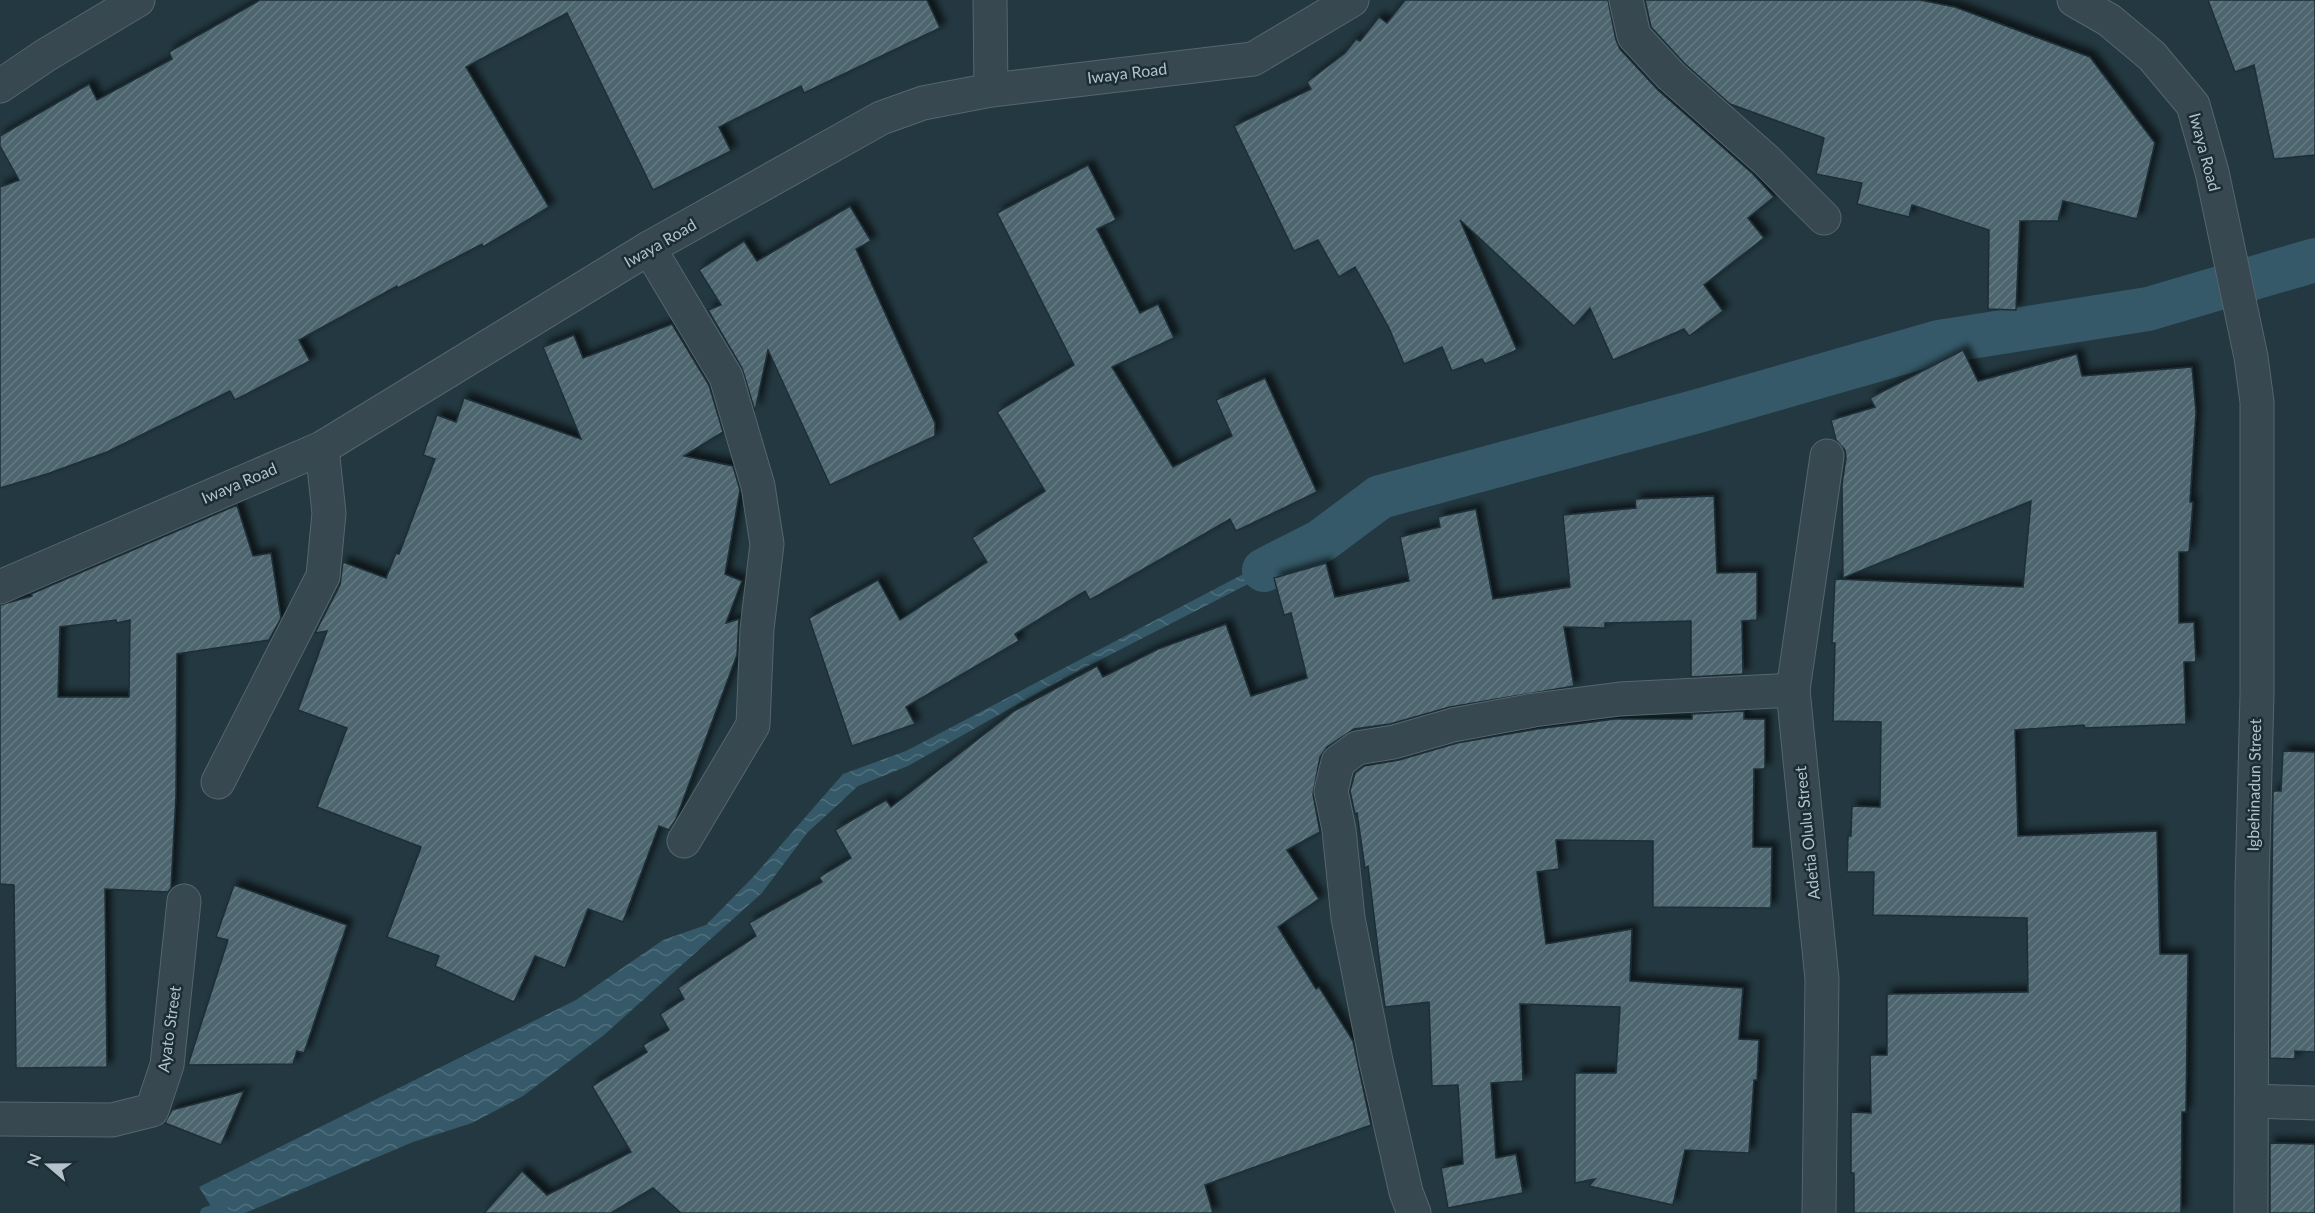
<svg xmlns="http://www.w3.org/2000/svg" width="2315" height="1213" font-family="Lato,sans-serif">
	<style>
		.water { fill: url(#water-waves) }
		.lines { fill: none; stroke-linecap: round; stroke-linejoin: round }
		.stream { stroke: #355968; stroke-width: 12 }
		.canal { stroke: #355968; stroke-width: 44 }
		.building { fill: url(#building-hatch); stroke: #1e2f37; stroke-width: 1.5; fill-rule: evenodd; filter: url(#shadow) }
		.minor-casing { stroke: #55666e; stroke-width: 35 }
		.minor { stroke: #374850; stroke-width: 33 }
		.labels { text-anchor: middle; stroke-width: 5; stroke-linejoin: round; paint-order: stroke }
		.street-label { font-size: 16px; fill: #b4c3cb; stroke: #1c2d35 }
	</style>
	<defs>
		<pattern id="water-waves" width="16" height="10" patternUnits="userSpaceOnUse" patternTransform="scale(1.5)"><rect width="16" height="10" fill="#355968"/><path d="M0 5q4-4 8 0t8 0" fill="none" stroke="#506f7c"/></pattern>
		<pattern id="building-hatch" width="6" height="6" patternUnits="userSpaceOnUse" patternTransform="scale(1.5)"><rect width="6" height="6" fill="#4e656e"/><path d="M-1 1l2-2M0 6l6-6M5 7l2-2" fill="none" stroke="#657981"/></pattern>
		<filter id="shadow"><feDropShadow dx="5.5" dy="-5.5" stdDeviation="3" flood-color="#0009"/></filter>
	</defs>
	<rect width="100%" height="100%" fill="#233840"/>
	<!-- water -->
	<path class="water" d="M1316,536l4,11 -263,135 -149,84 -50,20 -51,47 -45,60 -158,142 -81,61 -51,27 -59,19 -168,71h-30l-16,-26 377,-187 87,-60 43,-15 47,-48 90,-103 63,-23z"/>
	<g class="lines">
		<!-- stream -->
		<path class="stream" d="M206,1213l16,-5"/>
		<!-- canal -->
		<path class="canal" d="M1264,570l57,-29 59,-44 318,-86 241,-69 209,-33 167,-49"/>
	</g>
	<!-- building -->
	<g class="building">
		<path d="M260,0h667l13,28 -136,65 -3,-7 -82,41 12,24 -78,39 -86,-177 -101,54 83,140 -66,40 -1,-3 -84,44 -1,-2 -98,54 11,21 -75,39 -5,-9 -123,61 -60,22 -47,14v-301l19,-7 -19,-34v-10l89,-52 8,16 75,-41 -3,-7z"/>
		<path d="M1405,0h203l8,40 4,9 38,41 95,84 21,23 -26,21 16,20 -60,47 19,26 -34,25 -5,-7 -71,31 -23,-52 -16,18 -114,-106 57,130 -32,14 -3,-5 -30,12 -10,-24 -38,17 -15,-36 -34,-61 -16,10 -21,-37 -24,11 -60,-125 77,-37 -4,-7 38,-29 11,-14 4,2 19,-24 8,6z"/>
		<path d="M1645,0h275l35,7 135,50 65,86 -18,76 -74,-18 -5,20h-38l-4,89 -28,-1 1,-79 -77,-25 -3,12 -52,-13 5,-21 -46,-9 8,-36 -94,-34 -46,-41 -33,-36z"/>
		<path d="M2208,0h107v155l-41,4 -20,-94 -19,7z"/>
		<path d="M1088,165l28,55 -19,9 43,84 18,-9 16,34 -62,29 61,100 59,-31 -16,-36 49,-22 52,114 -81,39 -6,-12 -140,81 -5,-9 -70,43 4,7 -113,66 9,17 -63,22 -43,-128 69,-38 22,40 87,-58 -15,-24 73,-47 -48,-79 77,-47 -77,-152z"/>
		<path d="M850,206l21,35 -15,8 79,174v13l-105,49 -62,-135 -13,61 -13,-43 -34,-58 13,-5 -22,-35 45,-29 13,20z"/>
		<path d="M672,324l37,61 14,47 -39,24 49,10 7,24 -15,84 17,7 -16,42 13,-4 -2,36 -61,164 -7,11 -10,-4 -36,96 -35,-13 -23,59 -30,-12 -21,46 -79,-36 4,-10 -52,-19 34,-90 -104,-40 30,-79 -49,-18 29,-79 -12,2 25,-48 3,-23 43,16 10,-25 3,1 36,-95 -12,-4 14,-40 19,7 8,-24 117,41 -38,-92 31,-12 9,23z"/>
		<path d="M1963,350l15,31 99,-27 5,22 110,-9 4,45 -6,90h3l-4,50h-10v71l15,-1 2,40h-12l2,62 -101,4 -1,-3 -69,5 3,106 139,-5 3,123h28l-2,158h-4l-1,101h-327v-40h-3v-61l20,1 -1,-58h17v-61l141,-2 -1,-74 -154,-3 1,-43h-27l1,-36h3l1,-30 28,1 1,-85 -48,-1 2,-78h-3l3,-64 188,8 8,-86 -188,77 -1,-94 4,-26 -1,-8 -9,-10 -5,-20 44,-13 -5,-9z"/>
		<path d="M1714,496l3,77 40,-1v48l-15,1 1,53 -52,3v-56l-86,2v5l-41,-1 10,59 -124,21 -60,17 -36,5 -27,18 -7,10 -7,37 7,38 -33,18 32,49 -41,28 38,62 3,-2 34,54 18,84 -166,60 8,28h-532l-28,-25 -42,25h-127l38,-42 25,24 84,-43 -39,-66 55,-34 -4,-7 26,-15 -9,-16 24,-15 -6,-11 78,-52 -7,-13 73,-41 -3,-5 32,-19 -16,-28 51,-30 5,7 123,-96 83,-45 6,11 55,-28 68,-25 25,72 56,-18 -16,-65 -7,2 -10,-37 52,-15 9,34 74,-16 -9,-44 40,-10 -2,-10 38,-8 17,90 77,-12 -7,-72 73,-7 -1,-9z"/>
		<path d="M237,505l16,51 18,-3 10,65 -12,22 -92,14 -1,141 -5,93 -3,4 -63,-3 2,178 -91,1 -2,-183 -14,-1v-279l32,-9 -1,-2zM116,620l1,3 13,-3 -1,77h-71l2,-70z"/>
		<path d="M1744,711v8h21v50h-11l-1,78h19l-1,61 -118,-1v-66l-97,-1 3,29 -22,3 9,72 86,-15 -2,52 113,7 -4,51 20,1 -2,40h-3l-5,73 -64,-3 -12,55 -84,-19 6,-7 -20,4v-110h41l4,-66 -100,-3 3,77 -32,2 5,75 20,-4 7,39 -75,15 -7,-40 22,-4 -5,-79 -26,1 -3,-84 -44,5 -17,-141 -3,2 -8,-55 -2,1 -5,-23 5,-18 9,-7 35,-6 58,-17 80,-14 78,-10h77v-5z"/>
		<path d="M2283,751l32,1v300l-20,-1v8l-25,-1 3,-267h8z"/>
		<path d="M234,885l113,40 -43,128 -7,-2 -4,13 -105,1 40,-125 -12,-3z"/>
		<path d="M244,1091l-23,54 -56,-22 7,-13z"/>
		<path d="M2270,1143l45,1v69h-45z"/>
	</g>
	<g class="lines">
		<defs>
			<g id="minor">
				<path d="M990,0l1,90"/>
				<path d="M1626,0l8,36 37,40 95,84 58,58"/>
				<path d="M2074,0l35,20 43,36 41,49 19,67 39,185 6,45v292l-5,192 -1,327"/>
				<path d="M0,86l46,-31 92,-55"/>
				<path d="M649,248l77,129 32,109 9,58 -10,85 -4,96 -69,116"/>
				<path d="M0,587l322,-139 327,-200 232,-130 42,-15 68,-13 262,-31 99,-59"/>
				<path d="M218,782l105,-206 6,-63 -7,-65"/>
				<path d="M2252,1101l63,2"/>
				<path d="M0,1119l112,1 40,-10 15,-45 17,-164"/>
				<path d="M1414,1213l-8,-21 -30,-131 -28,-143 -9,-88 -8,-39 7,-29 19,-14 37,-6 59,-17 81,-15 86,-11 173,-9"/>
				<path d="M1819,1213l3,-234 -29,-289 34,-234"/>
			</g>
		</defs>
		<!-- minor casing -->
		<use href="#minor" class="minor-casing"/>
		<!-- minor -->
		<use href="#minor" class="minor"/>
	</g>
	<g class="labels">
		<!-- street labels -->
		<g class="street-label">
			<text transform="translate(1127 73) rotate(-7)" y="6">Iwaya Road</text>
			<text transform="translate(2205 152) rotate(75)" y="6">Iwaya Road</text>
			<text transform="translate(660 243) rotate(-30)" y="6">Iwaya Road</text>
			<text transform="translate(239 483) rotate(-23)" y="6">Iwaya Road</text>
			<text transform="translate(2254 785) rotate(-89)" y="6">Igbehinadun Street</text>
			<text transform="translate(1807 833) rotate(-96)" y="6">Adetia Olulu Street</text>
			<text transform="translate(169 1029) rotate(-82)" y="6">Ayato Street</text>
		</g>
	</g>
	<!-- north arrow -->
	<g transform="translate(48 1165) rotate(290)" stroke="#1c2d35" stroke-width="4.5" paint-order="stroke">
	<path d="M0-4.5L10 22L0 15L-10 22Z" fill="#b4c3cb"/>
	<text y="-9" font-size="16" font-weight="bold" text-anchor="middle" fill="#b4c3cb">N</text>
	</g>
</svg>
